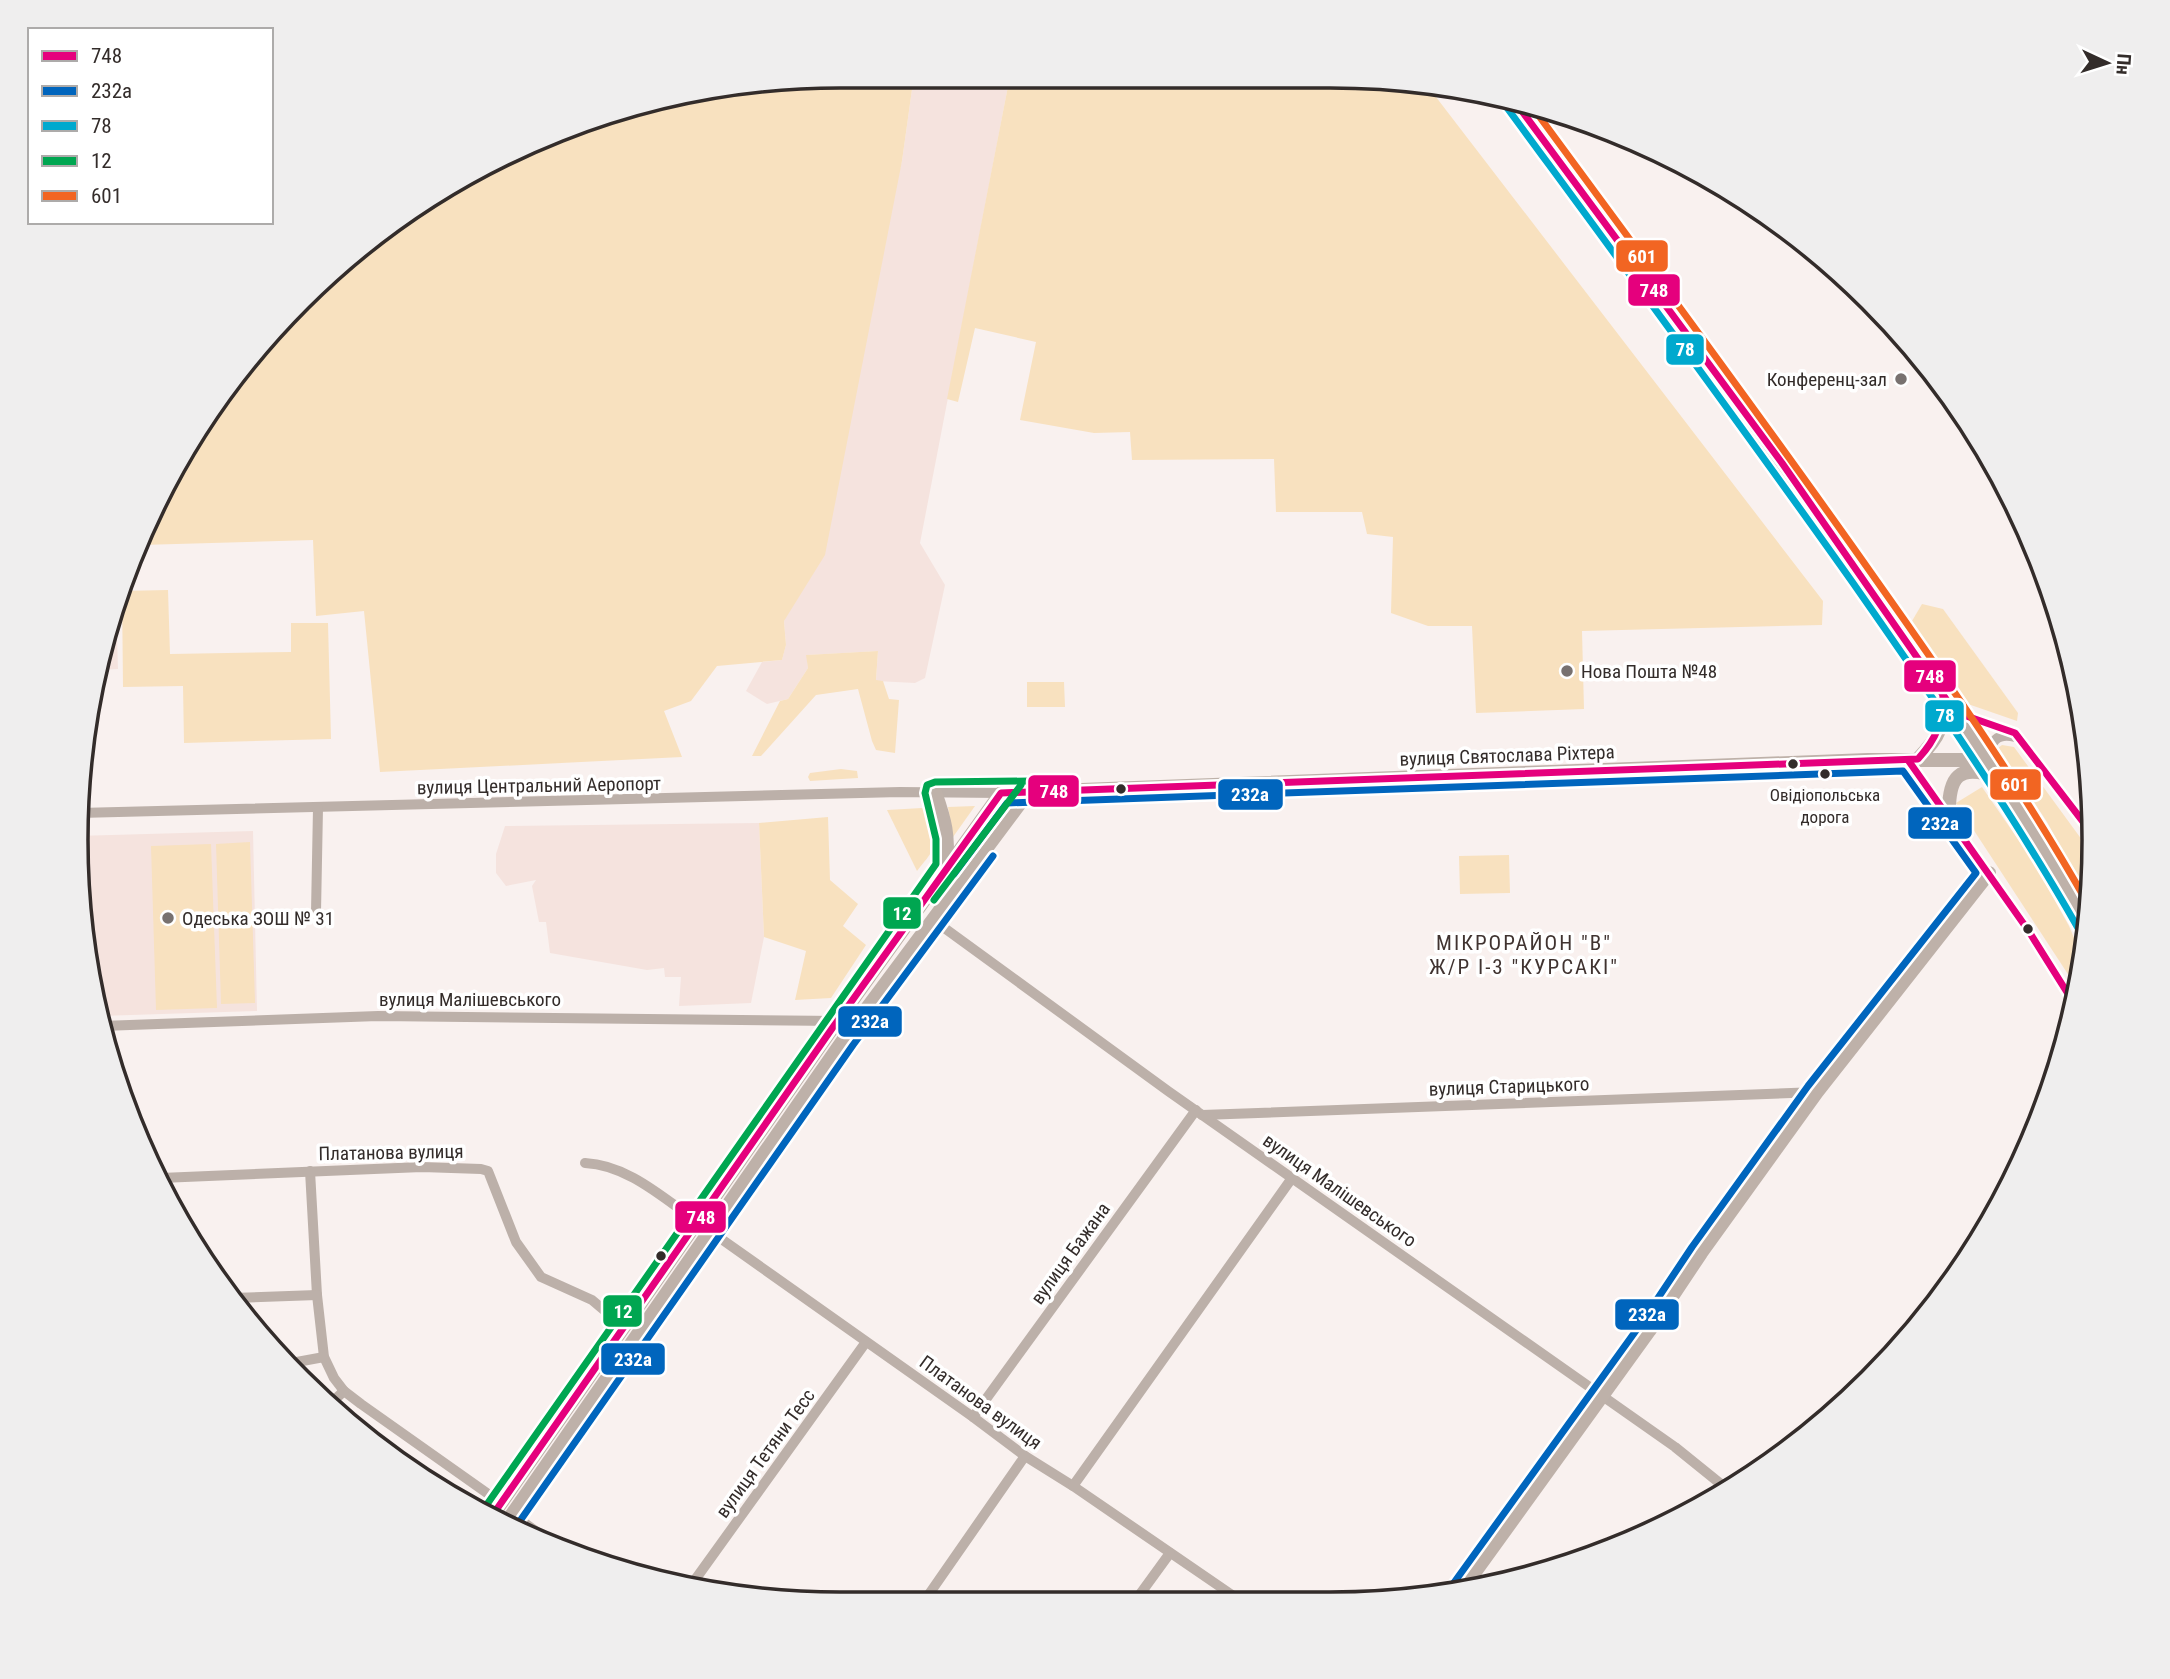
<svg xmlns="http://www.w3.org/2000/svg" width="2170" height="1679" font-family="'Roboto Condensed',sans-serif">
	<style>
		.built { fill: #f5e3de }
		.green { fill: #f8e1bf }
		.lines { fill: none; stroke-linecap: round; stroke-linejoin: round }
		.minor { stroke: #bcb0a9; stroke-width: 10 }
		.major { stroke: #beb1a9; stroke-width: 14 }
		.bus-1-casing { stroke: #fff; stroke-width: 12 }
		.bus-2-casing { stroke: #fff; stroke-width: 12 }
		.bus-3-casing { stroke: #fff; stroke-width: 12 }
		.bus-4-casing { stroke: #fff; stroke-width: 12 }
		.bus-5-casing { stroke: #fff; stroke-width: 12 }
		.bus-1 { stroke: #e5007d; stroke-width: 7 }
		.bus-2 { stroke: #0065bd; stroke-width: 7 }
		.bus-3 { stroke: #00a9ce; stroke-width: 7 }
		.bus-4 { stroke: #00a651; stroke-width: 7 }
		.bus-5 { stroke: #f26522; stroke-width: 7 }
		.poi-dot { fill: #78716f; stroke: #fff; stroke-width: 2.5 }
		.bus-dot { fill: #332c2a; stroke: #fff; stroke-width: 2.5 }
		.labels { text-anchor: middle; stroke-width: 7; stroke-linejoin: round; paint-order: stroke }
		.bus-label { font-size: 17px; fill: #332c2a; stroke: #fff }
		.poi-label { font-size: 19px; fill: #332c2a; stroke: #fff; text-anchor: start }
		.street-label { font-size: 19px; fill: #332c2a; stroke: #fff }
		.neighbourhood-label { font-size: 21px; letter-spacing: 2px; fill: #403330; stroke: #fff }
		.rim { fill: none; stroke: #332c2a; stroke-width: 3.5 }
		.line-badge { stroke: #fff; stroke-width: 2.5 }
		.badge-label { font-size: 19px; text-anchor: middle; font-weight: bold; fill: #fff }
	</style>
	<rect width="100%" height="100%" fill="#f9f1ef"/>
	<!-- built -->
	<g class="built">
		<path d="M914,75l96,1 -90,467 25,42 -20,93 -10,5 -39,-2 2,-30 -71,4 1,13 -20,31 -21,5 -21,-13 16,-29 20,-2 4,-15 -2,-24 118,-460z"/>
		<path d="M116,607l2,62 -20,1 3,-28z"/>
		<path d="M759,823l5,114 -13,66 -72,3 2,-29h-16l-1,-9 -17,2 -97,-17 -4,-31h-7l-7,-36 4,-6 -30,6 -10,-13v-19l9,-28z"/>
		<path d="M253,831l4,180 -157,5 -18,-76 -6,-104z"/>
	</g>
	<!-- green -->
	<g class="green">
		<path d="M839,75h75l-12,86 -77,394 -41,66 2,24 -4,15 -65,6 -26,35 -27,10 18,46 -302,15 -16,-161 -48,5 -3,-76 -172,5 36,-87 122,-159 158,-121 184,-77z"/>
		<path d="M1010,76l370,1 46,7 397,517 -1,24 -240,6 2,78 -108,4 -4,-87h-44l-37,-13 2,-76 -26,-3 -5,-22h-86l-2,-53 -142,1 -2,-28 -36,1 -74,-13 16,-78 -61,-14 -17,74 -11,-3z"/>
		<path d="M168,590l2,64 121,-2v-29h37l3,116 -147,4 -1,-57 -60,1 -1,-96z"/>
		<path d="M1922,604l21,5 75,104 -1,8 -52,-18 -53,-82z"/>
		<path d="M878,651l-2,29 7,1 6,18 10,1 -4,53 -19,-3 -4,-9 -14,-52 -42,6 -55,61h-9l28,-55 8,-2 20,-31 -2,-13z"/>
		<path d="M1027,682h37l1,25h-38z"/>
		<path d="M2002,745l12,2 79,108 -4,44 -42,-77 -49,-74z"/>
		<path d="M841,769l16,2 1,7 -48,3 -2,-4 2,-4z"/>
		<path d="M1982,787l51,74 36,65 14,33 -4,32 -123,-188z"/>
		<path d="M975,806l-22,31 -5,-30z"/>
		<path d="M922,808c11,7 15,25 12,38 -2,8 -12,18 -17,25l-30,-61z"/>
		<path d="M828,817l2,63 28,24 -15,22 23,19 -35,53 -36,2 11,-49 -42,-14 -5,-114z"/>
		<path d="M250,842l5,161 -34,1 -5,-160z"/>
		<path d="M211,844l6,164 -61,2 -5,-164z"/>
		<path d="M1509,855l1,38 -50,1 -1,-38z"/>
	</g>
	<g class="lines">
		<!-- minor -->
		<g class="minor">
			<path d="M1955,712l60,21 79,103"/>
			<path d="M1908,760l120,170 47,75"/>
			<path d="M1986,760c5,-18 10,-28 29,-23"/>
			<path d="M79,813l821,-21 101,1"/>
			<path d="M316,912l2,-104"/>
			<path d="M932,919l236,172 507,356 52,42"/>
			<path d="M102,1026l276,-10 460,5"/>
			<path d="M1202,1115l615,-23"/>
			<path d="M585,1163c43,2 78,35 113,59"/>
			<path d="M310,1171l7,124 7,62 10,21 10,13 17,13 140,99"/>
			<path d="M161,1178l261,-11 59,2 7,2 28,71 25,35 51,23 32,27"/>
			<path d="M710,1231l263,186 52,39 48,30 162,111"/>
			<path d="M232,1298l85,-3"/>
			<path d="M286,1364l38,-7"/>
			<path d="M329,1405l15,-14"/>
			<path d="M973,1417l223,-307"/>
			<path d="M1073,1486l219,-308"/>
			<path d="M512,1514l50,36"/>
			<path d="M692,1584l174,-242"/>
			<path d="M927,1597l98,-141"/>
			<path d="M1138,1597l32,-44"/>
		</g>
		<!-- major -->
		<g class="major">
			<path d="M1513,99c123,167 248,334 367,505 72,104 145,207 207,319"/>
			<path d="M1918,759c22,-23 26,-32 25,-64"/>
			<path d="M935,792c10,28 14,44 11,74"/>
			<path d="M1949,816c-1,-39 9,-54 50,-38"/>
			<path d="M492,1516l339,-486 170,-237 867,-33h118"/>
			<path d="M506,1523l338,-484 185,-248"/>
			<path d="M1462,1590l187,-259 52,-78 116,-161 172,-219"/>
		</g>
		<defs>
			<g id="bus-1">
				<path d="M1513,99l269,364 173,249 60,21 79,103"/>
				<path d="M1908,760l120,170 47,75"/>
				<path d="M492,1516l339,-486 170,-237 917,-34c19,-21 25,-37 25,-65"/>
			</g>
			<g id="bus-2">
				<path d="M954,874l53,-71 896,-32 73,102 -168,213 -116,161 -52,78 -187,259"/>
				<path d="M515,1528l338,-483 140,-189"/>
			</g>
			<path id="bus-3" d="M1505,105c117,159 234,317 348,478 79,113 157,226 225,345"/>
			<g id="bus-4">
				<path d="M934,900l87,-115"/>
				<path d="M483,1510l453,-646v-25l-11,-46 2,-8 8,-3 94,-1"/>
			</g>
			<path id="bus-5" d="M1528,101c116,158 233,315 346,476 75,106 150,214 214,327"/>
		</defs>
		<!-- bus-1 casing -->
		<use href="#bus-1" class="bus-1-casing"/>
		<!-- bus-2 casing -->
		<use href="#bus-2" class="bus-2-casing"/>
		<!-- bus-3 casing -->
		<use href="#bus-3" class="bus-3-casing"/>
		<!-- bus-4 casing -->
		<use href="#bus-4" class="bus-4-casing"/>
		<!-- bus-5 casing -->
		<use href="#bus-5" class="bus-5-casing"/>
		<!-- bus-1 -->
		<use href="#bus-1" class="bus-1"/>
		<!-- bus-2 -->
		<use href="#bus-2" class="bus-2"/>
		<!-- bus-3 -->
		<use href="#bus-3" class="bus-3"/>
		<!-- bus-4 -->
		<use href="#bus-4" class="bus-4"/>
		<!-- bus-5 -->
		<use href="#bus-5" class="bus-5"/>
	</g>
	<!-- markers -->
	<g class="poi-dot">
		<circle cx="1901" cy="379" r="7"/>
		<circle cx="1567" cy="671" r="7"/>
		<circle cx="168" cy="918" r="7"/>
	</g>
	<g class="bus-dot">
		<circle cx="1793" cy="764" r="6"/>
		<circle cx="1825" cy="774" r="6"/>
		<circle cx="1121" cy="789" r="6"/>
		<circle cx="2028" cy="929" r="6"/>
		<circle cx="661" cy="1256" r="6"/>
	</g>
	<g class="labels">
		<!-- bus labels -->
		<g class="bus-label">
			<text x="1825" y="801">Овідіопольська<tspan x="1825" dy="22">дорога</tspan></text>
		</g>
		<!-- poi labels -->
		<g class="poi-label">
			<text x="1887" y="386" text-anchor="end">Конференц-зал</text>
			<text x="1581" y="678">Нова Пошта №48</text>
			<text x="182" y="925">Одеська ЗОШ № 31</text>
		</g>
		<!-- street labels -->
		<g class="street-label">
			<text transform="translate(1507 755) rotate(-2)" y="7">вулиця Святослава Ріхтера</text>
			<text transform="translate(539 785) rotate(-1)" y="7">вулиця Центральний Аеропорт</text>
			<text x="470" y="1006">вулиця Малішевського</text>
			<text transform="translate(1509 1086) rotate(-2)" y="7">вулиця Старицького</text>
			<text transform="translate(391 1152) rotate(-1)" y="7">Платанова вулиця</text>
			<text transform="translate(1340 1190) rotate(35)" y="7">вулиця Малішевського</text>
			<text transform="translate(1070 1253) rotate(-54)" y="7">вулиця Бажана</text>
			<text transform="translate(981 1402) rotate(36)" y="7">Платанова вулиця</text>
			<text transform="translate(765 1453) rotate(-54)" y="7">вулиця Тетяни Тесс</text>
		</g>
		<!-- neighbourhood labels -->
		<g class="neighbourhood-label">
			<text x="1524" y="950">МІКРОРАЙОН "В"<tspan x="1524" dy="24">Ж/Р I-3 "КУРСАКІ"</tspan></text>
		</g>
	</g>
	<!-- crop -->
	<path d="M0 0H2170V1679H0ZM840 88H1330A752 752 0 0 1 2082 840V840A752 752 0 0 1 1330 1592H840A752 752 0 0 1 88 840V840A752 752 0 0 1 840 88Z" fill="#efeeee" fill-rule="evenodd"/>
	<path class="rim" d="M840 88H1330A752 752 0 0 1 2082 840V840A752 752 0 0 1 1330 1592H840A752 752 0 0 1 88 840V840A752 752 0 0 1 840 88Z"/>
	<g class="line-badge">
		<rect x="1615" y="239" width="54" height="34" rx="7" fill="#f26522"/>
		<rect x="1627" y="273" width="54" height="34" rx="7" fill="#e5007d"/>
		<rect x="1665" y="333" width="40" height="33" rx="7" fill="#00a9ce"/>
		<rect x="1903" y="659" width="54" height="34" rx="7" fill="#e5007d"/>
		<rect x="1924" y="699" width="41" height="34" rx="7" fill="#00a9ce"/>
		<rect x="1989" y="768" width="53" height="33" rx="7" fill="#f26522"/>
		<rect x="1027" y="774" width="53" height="34" rx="7" fill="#e5007d"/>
		<rect x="1217" y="778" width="67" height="33" rx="7" fill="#0065bd"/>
		<rect x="1907" y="806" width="66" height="34" rx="7" fill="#0065bd"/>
		<rect x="882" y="896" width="40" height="34" rx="7" fill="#00a651"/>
		<rect x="837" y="1005" width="66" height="33" rx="7" fill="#0065bd"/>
		<rect x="674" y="1200" width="53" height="34" rx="7" fill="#e5007d"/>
		<rect x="602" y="1294" width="41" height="34" rx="7" fill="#00a651"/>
		<rect x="1614" y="1298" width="66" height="33" rx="7" fill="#0065bd"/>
		<rect x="600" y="1342" width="66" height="34" rx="7" fill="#0065bd"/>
	</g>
	<g class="badge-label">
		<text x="1642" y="263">601</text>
		<text x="1654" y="297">748</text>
		<text x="1685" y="356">78</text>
		<text x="1930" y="683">748</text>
		<text x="1945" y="722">78</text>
		<text x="2015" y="791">601</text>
		<text x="1054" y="798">748</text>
		<text x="1250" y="801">232а</text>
		<text x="1940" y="830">232а</text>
		<text x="902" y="920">12</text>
		<text x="870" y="1028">232а</text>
		<text x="701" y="1224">748</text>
		<text x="623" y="1318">12</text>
		<text x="1647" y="1321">232а</text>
		<text x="633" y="1366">232а</text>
	</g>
	<!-- legend -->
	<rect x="28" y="28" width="245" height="196" fill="#ffffff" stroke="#adabaa" stroke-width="2"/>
	<rect x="42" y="51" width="35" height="10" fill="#e5007d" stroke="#adabaa" stroke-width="2"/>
	<text x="91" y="63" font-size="21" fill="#332c2a">748</text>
	<rect x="42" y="86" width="35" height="10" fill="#0065bd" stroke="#adabaa" stroke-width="2"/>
	<text x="91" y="98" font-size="21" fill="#332c2a">232а</text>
	<rect x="42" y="121" width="35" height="10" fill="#00a9ce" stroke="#adabaa" stroke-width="2"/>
	<text x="91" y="133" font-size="21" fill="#332c2a">78</text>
	<rect x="42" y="156" width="35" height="10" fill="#00a651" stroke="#adabaa" stroke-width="2"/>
	<text x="91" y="168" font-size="21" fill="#332c2a">12</text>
	<rect x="42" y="191" width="35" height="10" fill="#f26522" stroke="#adabaa" stroke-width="2"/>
	<text x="91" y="203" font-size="21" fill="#332c2a">601</text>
	<!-- north arrow -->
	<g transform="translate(2107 63) rotate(94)" stroke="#ffffff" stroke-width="5" paint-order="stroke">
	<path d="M0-5L12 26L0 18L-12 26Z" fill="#332c2a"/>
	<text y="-10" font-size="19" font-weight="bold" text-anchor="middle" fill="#332c2a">Пн</text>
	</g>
</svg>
